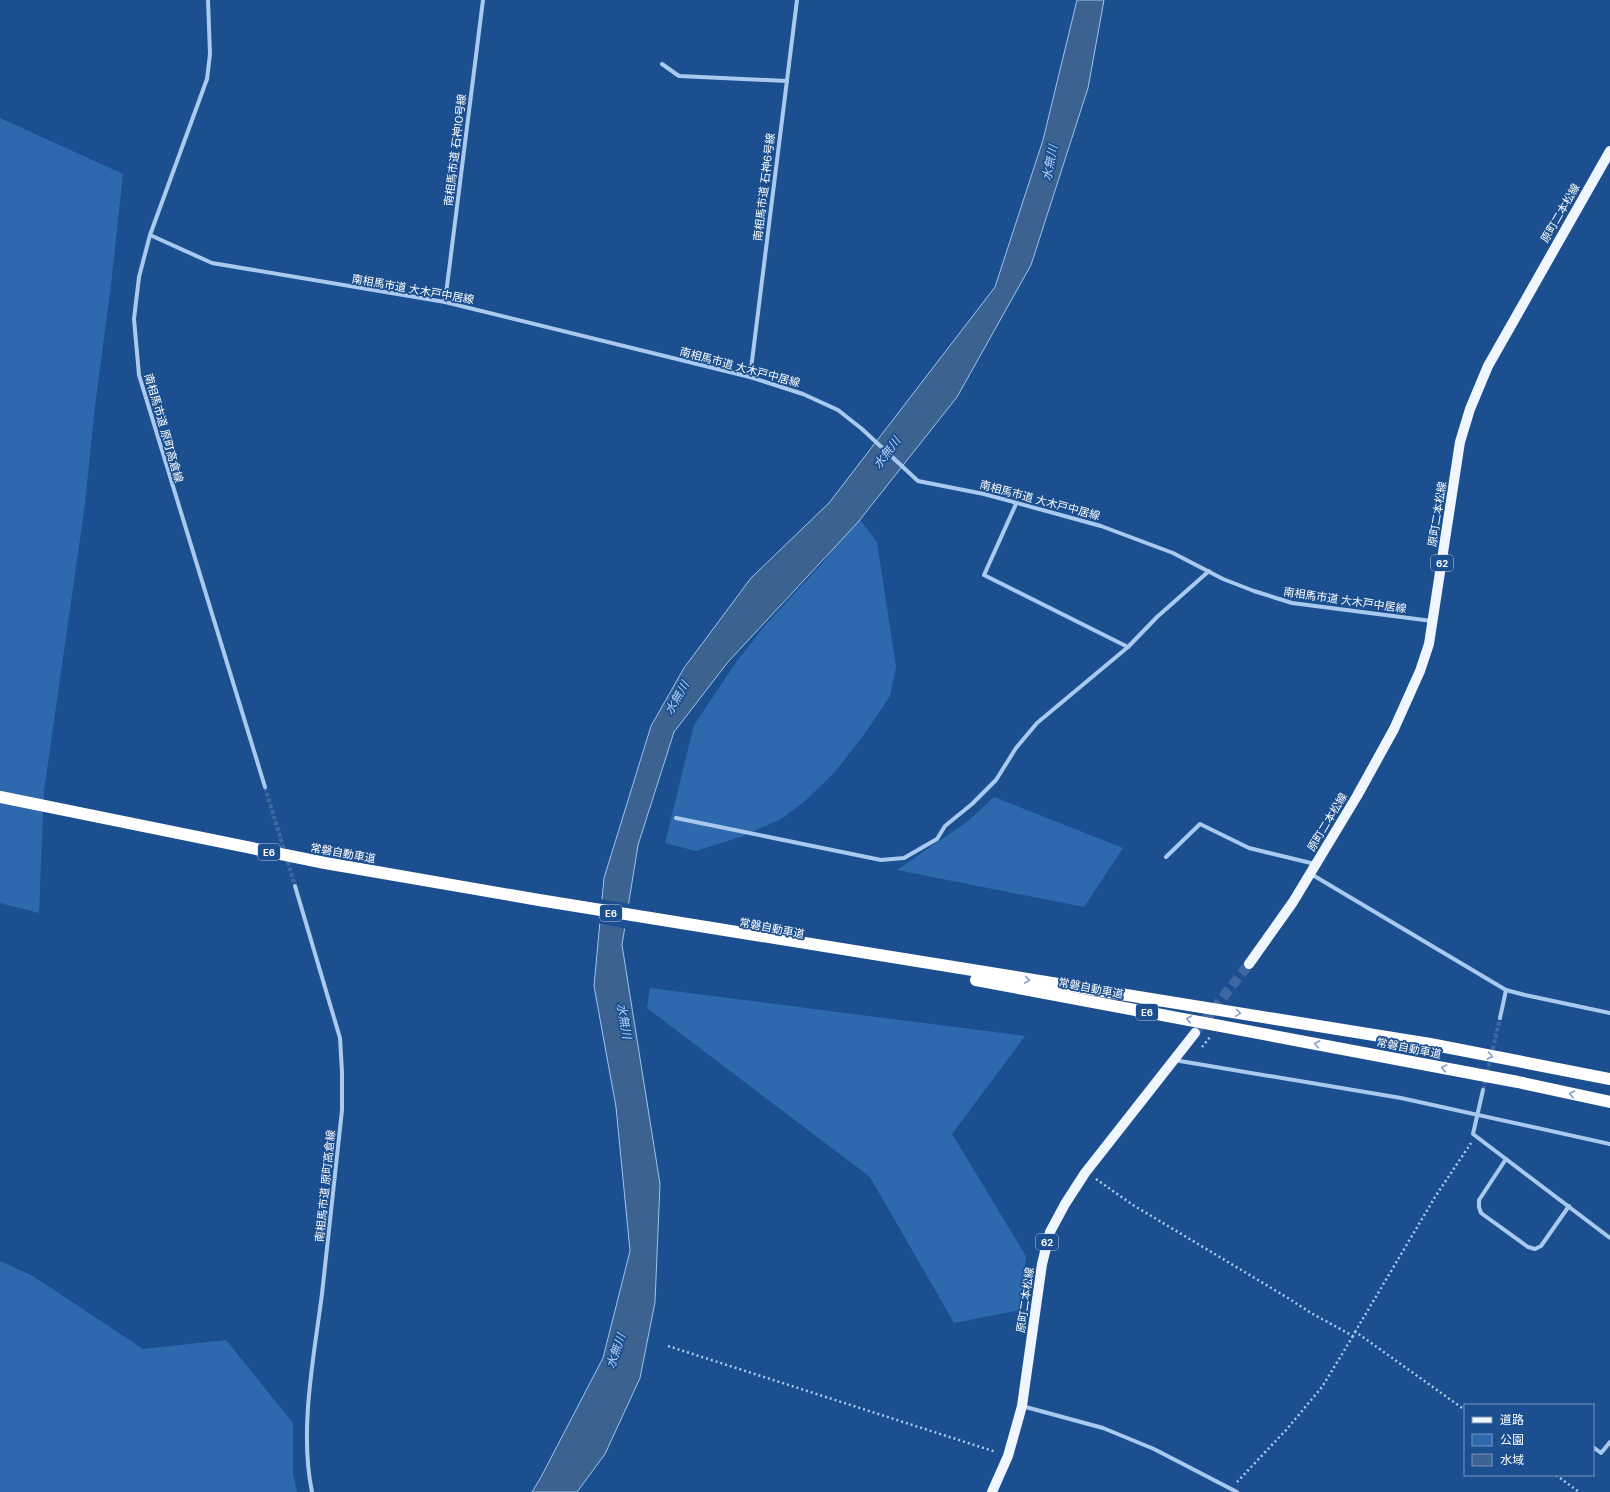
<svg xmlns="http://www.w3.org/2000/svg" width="1610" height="1492" font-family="'DM Sans','Noto Sans JP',sans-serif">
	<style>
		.green { fill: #2e69ad }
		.water { fill: #3c6290; stroke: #9cc4f0 }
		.pier { fill: #1b4f8f }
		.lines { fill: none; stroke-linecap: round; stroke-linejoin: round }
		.minor-tunnel { stroke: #3d69a0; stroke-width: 4; stroke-dasharray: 4 2; stroke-linecap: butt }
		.primary-tunnel { stroke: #3d69a0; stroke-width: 10; stroke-dasharray: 10 5; stroke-linecap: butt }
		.path { stroke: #a9c9ee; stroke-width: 2.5; stroke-dasharray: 2 3; stroke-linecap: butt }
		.minor { stroke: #a9c9ee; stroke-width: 4 }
		.primary { stroke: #f0f6ff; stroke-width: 10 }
		.motorway { stroke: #fff; stroke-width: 12 }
		.oneway { stroke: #829ec1 }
		.labels { text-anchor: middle; stroke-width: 3.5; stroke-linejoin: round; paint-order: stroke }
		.shield { fill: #1b4f8f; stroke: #bbcadd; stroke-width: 1 }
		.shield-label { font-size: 10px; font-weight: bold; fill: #fff }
		.street-label { font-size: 11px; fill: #fff; stroke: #1b4f8f }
		.water-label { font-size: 12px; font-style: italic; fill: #b5d3f5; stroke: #1b4f8f }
	</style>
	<rect width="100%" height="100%" fill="#1b4f8f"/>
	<!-- green -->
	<g class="green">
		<path d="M0,118l123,56 -12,111 -16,121 -10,98 -41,287 -5,122 -39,-10z"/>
		<path d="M858,517l19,25 19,125 -6,29 -24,36 -32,41 -30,29 -23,17 -38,17 -47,15 -31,-8 29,-118 43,-64 30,-38 54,-58z"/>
		<path d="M994,797l129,51 -39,59 -187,-37 71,-49z"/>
		<path d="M650,988l375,48 -73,98 74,122 -5,54 -67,13 -84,-146 -223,-169z"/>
		<path d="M0,1261l33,15 110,73 83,-9 67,83v51l4,18h-297z"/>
	</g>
	<!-- water -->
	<path class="water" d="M1077,0h27l-16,88 -57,177 -74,132 -98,124 -131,141 -54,70 -36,113 -16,100 38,239 -5,118 -15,76 -35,76 -28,38h-45l9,-15 62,-119 27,-107 -14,-144 -22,-121 10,-108 47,-152 33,-58 67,-90 78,-75 166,-216 48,-147z"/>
	<!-- pier -->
	<path class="pier" d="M600,899l31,5 -4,25 -29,-6z"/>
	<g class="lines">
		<!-- minor-tunnel -->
		<g class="minor-tunnel">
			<path d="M265,787l30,99"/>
			<path d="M1483,1090l17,-72"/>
		</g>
		<!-- primary-tunnel -->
		<path class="primary-tunnel" d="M1195,1033l54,-69"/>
		<!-- path -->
		<g class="path">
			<path d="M1202,1047l8,-10"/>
			<path d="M1096,1179l37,26 155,93 23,15 42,23 2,-4 5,3 105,75"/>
			<path d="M1355,1332l80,-135 36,-54"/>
			<path d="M668,1346l328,106"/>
			<path d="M1556,1475l23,17"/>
			<path d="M1237,1482l50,-53 35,-42 31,-51"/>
		</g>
		<!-- minor -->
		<g class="minor">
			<path d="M208,0l2,54 -3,25 -57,156 -11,42 -5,42 5,56 126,412"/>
			<path d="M662,64l17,12 108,5"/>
			<path d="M150,235l62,28 233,39 305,75 53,17 35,16 24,19 56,52 66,13 117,32 72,27 50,26 31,12 38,12 140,18"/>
			<path d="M445,302l38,-302"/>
			<path d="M750,377l47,-377"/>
			<path d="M1016,504l-32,71 144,72"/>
			<path d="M676,818l205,42 23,-2 33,-19 8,-13 27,-22 24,-24 20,-32 21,-25 91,-76 29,-30 52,-46"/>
			<path d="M1166,857l34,-33 49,24 66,16"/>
			<path d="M1311,874l195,116 19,5 85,18"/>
			<path d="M295,886l45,152 2,34v38c-7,61 -13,123 -20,184 -8,62 -23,136 -10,198"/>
			<path d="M1500,1018l6,-28"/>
			<path d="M1174,1060l227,38 209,46"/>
			<path d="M1483,1090l-10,44 137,104"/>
			<path d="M1506,1159l-27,41v7l2,6 47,34 7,2 6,-3 28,-40"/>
			<path d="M1022,1406l81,22 51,21 83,43"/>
			<path d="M1593,1447l8,6 9,-11"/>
		</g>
		<!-- primary -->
		<g class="primary">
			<path d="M1249,964l44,-62 64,-106 37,-67 26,-58 9,-27 31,-202 10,-33 18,-43 122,-215"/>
			<path d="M992,1492l16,-36 14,-50 20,-142 8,-32 15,-28 20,-31 110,-140"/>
		</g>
		<!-- motorway -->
		<g class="motorway">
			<path d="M0,797l325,66 214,37 891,144 180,35"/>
			<path d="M976,980l542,102 92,20"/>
		</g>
	</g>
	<!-- one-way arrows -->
	<defs><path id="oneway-chevron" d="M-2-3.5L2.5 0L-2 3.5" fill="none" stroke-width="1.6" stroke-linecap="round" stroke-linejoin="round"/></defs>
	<g class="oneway">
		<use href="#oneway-chevron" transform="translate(1027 980) rotate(9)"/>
		<use href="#oneway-chevron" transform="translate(1238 1013) rotate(9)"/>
		<use href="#oneway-chevron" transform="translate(1189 1019) rotate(-169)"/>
		<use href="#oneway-chevron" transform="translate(1317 1044) rotate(-169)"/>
		<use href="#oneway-chevron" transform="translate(1490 1056) rotate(11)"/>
		<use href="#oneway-chevron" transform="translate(1444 1068) rotate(-169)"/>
		<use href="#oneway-chevron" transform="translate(1572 1094) rotate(-168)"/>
	</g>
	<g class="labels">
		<!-- shield labels -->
		<g class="shield">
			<rect x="1431" y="555" width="22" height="16" rx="3"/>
			<rect x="258" y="844" width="22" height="16" rx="3"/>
			<rect x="600" y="905" width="22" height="16" rx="3"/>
			<rect x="1136" y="1004" width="22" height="16" rx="3"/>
			<rect x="1036" y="1234" width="22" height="16" rx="3"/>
		</g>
		<g class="shield-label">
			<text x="1442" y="567">62</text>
			<text x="269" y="856">E6</text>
			<text x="611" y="917">E6</text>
			<text x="1147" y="1016">E6</text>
			<text x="1047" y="1246">62</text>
		</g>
		<!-- street labels -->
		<g class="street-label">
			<text transform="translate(455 150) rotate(-83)" y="4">南相馬市道 石神10号線</text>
			<text transform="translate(764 187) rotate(-83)" y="4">南相馬市道 石神6号線</text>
			<text transform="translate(1560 213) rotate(-60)" y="4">原町二本松線</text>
			<text transform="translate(413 289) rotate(10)" y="4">南相馬市道 大木戸中居線</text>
			<text transform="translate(740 367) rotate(15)" y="4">南相馬市道 大木戸中居線</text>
			<text transform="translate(164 428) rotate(74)" y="4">南相馬市道 原町高倉線</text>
			<text transform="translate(1040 500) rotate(15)" y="4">南相馬市道 大木戸中居線</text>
			<text transform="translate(1437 514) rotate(-81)" y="4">原町二本松線</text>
			<text transform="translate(1345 600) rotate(8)" y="4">南相馬市道 大木戸中居線</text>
			<text transform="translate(1327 822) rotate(-59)" y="4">原町二本松線</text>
			<text transform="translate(343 853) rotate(10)" y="4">常磐自動車道</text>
			<text transform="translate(772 928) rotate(11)" y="4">常磐自動車道</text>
			<text transform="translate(1091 988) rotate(11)" y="4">常磐自動車道</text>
			<text transform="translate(1409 1048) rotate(11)" y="4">常磐自動車道</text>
			<text transform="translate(325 1186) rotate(-84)" y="4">南相馬市道 原町高倉線</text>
			<text transform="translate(1025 1300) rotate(-82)" y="4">原町二本松線</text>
		</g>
		<!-- water labels -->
		<g class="water-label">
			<text transform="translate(1050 163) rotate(-79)" y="4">水無川</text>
			<text transform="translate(887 453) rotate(-53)" y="4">水無川</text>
			<text transform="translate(677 698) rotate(-60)" y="4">水無川</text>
			<text transform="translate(624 1021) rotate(80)" y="4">水無川</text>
			<text transform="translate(616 1351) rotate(-71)" y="4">水無川</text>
		</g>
	</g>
	<!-- legend -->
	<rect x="1464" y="1404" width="130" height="72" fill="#1b4f8f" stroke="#7695bc"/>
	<rect x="1472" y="1417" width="20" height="6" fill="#f0f6ff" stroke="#7695bc"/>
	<text x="1500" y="1424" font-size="12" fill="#ffffff">道路</text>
	<rect x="1472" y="1434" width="20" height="12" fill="#2e69ad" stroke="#7695bc"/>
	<text x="1500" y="1444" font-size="12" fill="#ffffff">公園</text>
	<rect x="1472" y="1454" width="20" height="12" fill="#3c6290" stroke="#7695bc"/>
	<text x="1500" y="1464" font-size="12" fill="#ffffff">水域</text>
</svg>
